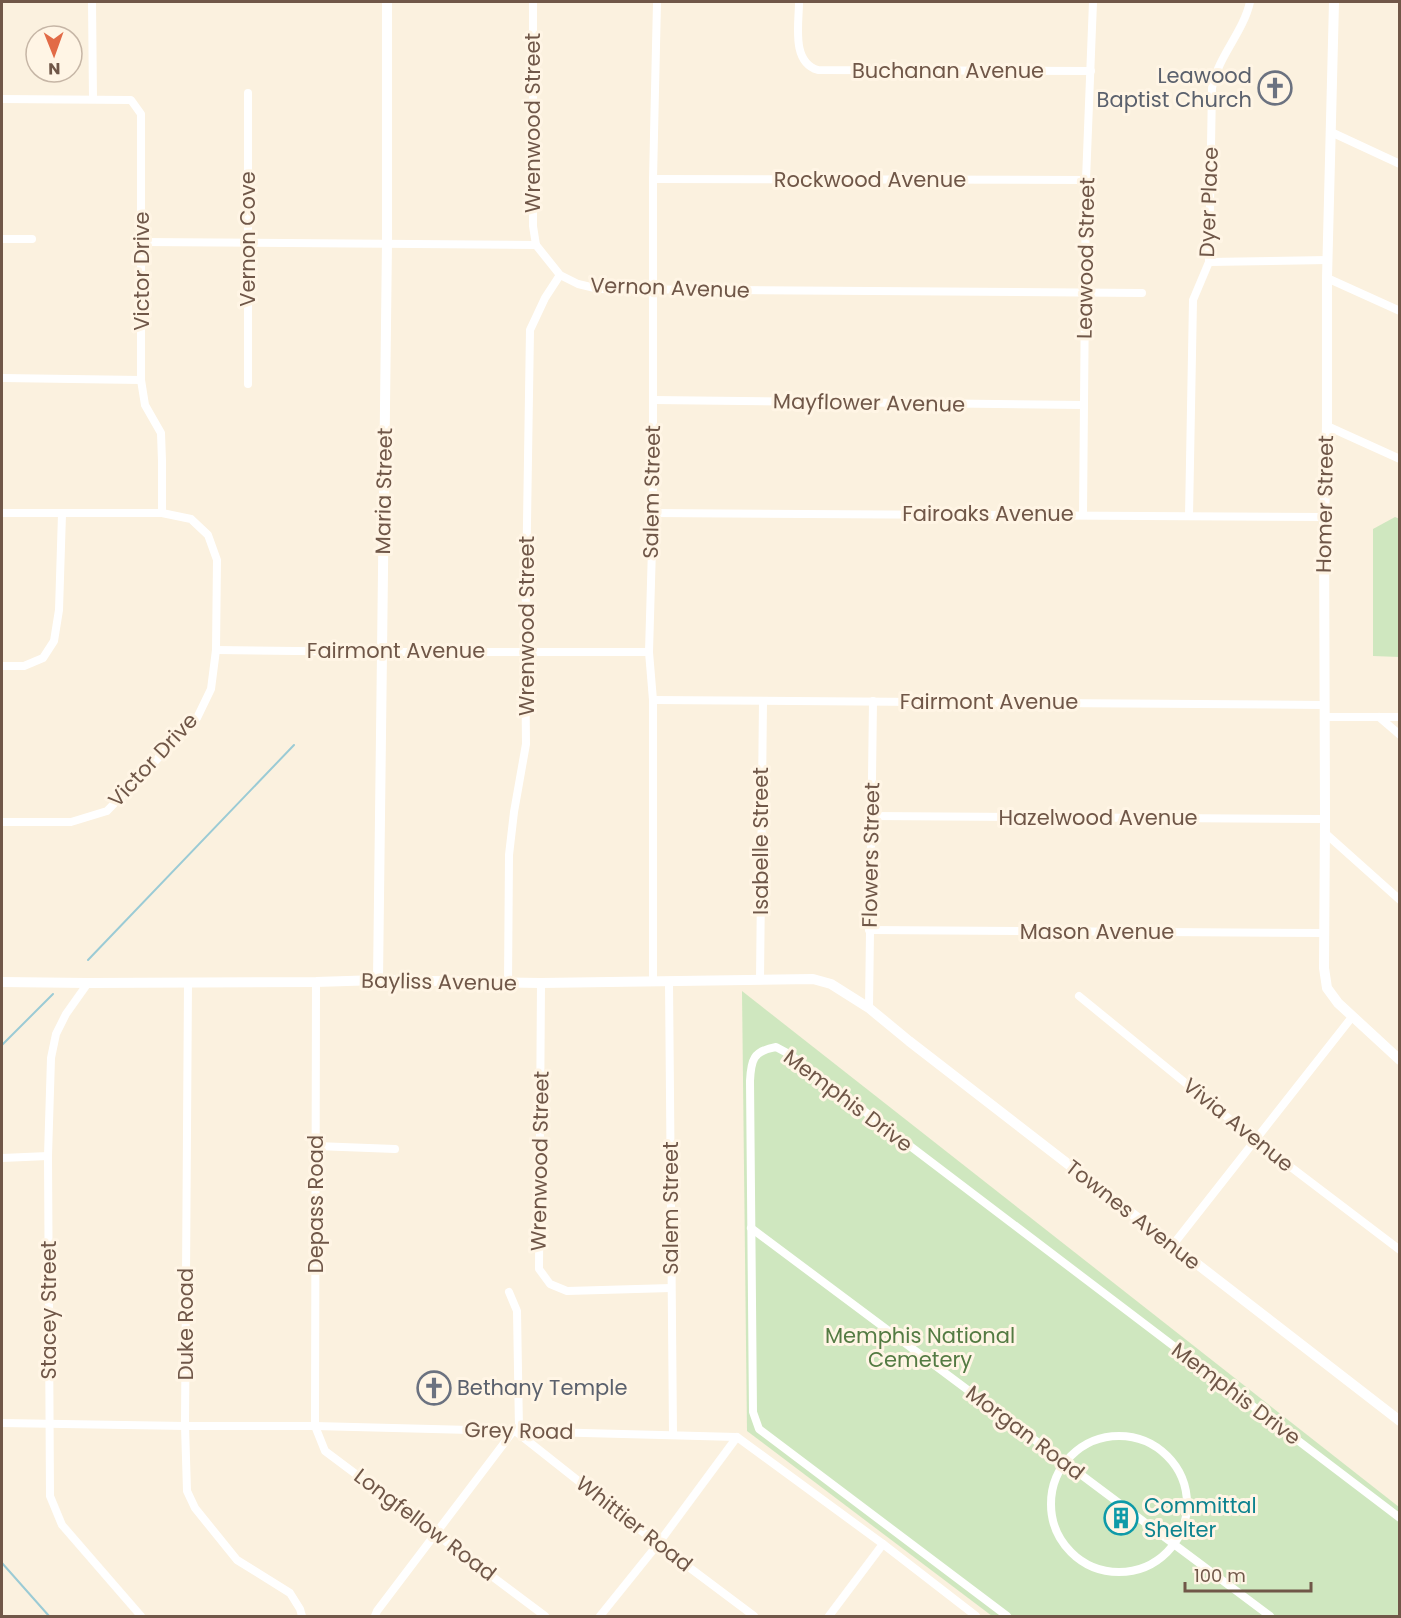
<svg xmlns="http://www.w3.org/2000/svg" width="1401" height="1618" font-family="Poppins,sans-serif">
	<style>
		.green { fill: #cfe7bf }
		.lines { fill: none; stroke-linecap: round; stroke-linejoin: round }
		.stream { stroke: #9bcbd5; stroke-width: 2 }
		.minor { stroke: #fff; stroke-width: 8 }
		.tertiary { stroke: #fff; stroke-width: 10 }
		.labels { text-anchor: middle; stroke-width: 6; stroke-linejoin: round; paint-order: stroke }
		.street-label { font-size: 21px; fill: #705748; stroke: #fff5e5 }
		.worship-label { font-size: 21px; fill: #5b616d; stroke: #fff5e5; text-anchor: end }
		.park-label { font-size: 21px; fill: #547b43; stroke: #fff5e5 }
		.culture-label { font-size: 21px; fill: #0d838f; stroke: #fff5e5; text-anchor: start }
	</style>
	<rect width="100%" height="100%" fill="#fbf1df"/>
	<!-- green -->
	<g class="green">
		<path d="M1395,517l5,2 -1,138 -26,-1v-127z"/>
		<path d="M742,991l657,516v109h-407l-245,-185z"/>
	</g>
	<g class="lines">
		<!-- stream -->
		<g class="stream">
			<path d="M88,960l206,-215"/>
			<path d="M2,1045l51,-51"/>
			<path d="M2,1563l47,53"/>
		</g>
		<!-- minor -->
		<g class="minor">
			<path d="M92,2l1,97"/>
			<path d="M533,2v224l3,19"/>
			<path d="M799,2c0,22 -8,60 19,68l273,1"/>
			<path d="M2,99l129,1 10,14v266l4,25 16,28 1,28v52"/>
			<path d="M1331,132l69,32"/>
			<path d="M653,179l433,1"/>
			<path d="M2,239h30"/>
			<path d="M142,242l394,3 24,30 18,9 21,5 543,4"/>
			<path d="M1209,262l119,-2"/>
			<path d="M1327,278l73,33"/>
			<path d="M2,378l139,2"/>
			<path d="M248,384v-291"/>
			<path d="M653,400l431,5"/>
			<path d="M1327,426l73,33"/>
			<path d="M2,513h160l29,6 17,16 9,25 -1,90 -5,39 -14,29 -90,93 -36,11h-69"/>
			<path d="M653,513l671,4"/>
			<path d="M1083,515l3,-335 7,-178"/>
			<path d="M1189,516l4,-216 16,-38 3,-174c6,-32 31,-55 38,-86"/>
			<path d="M216,650l165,2h268"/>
			<path d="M2,666h22l19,-8 11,-17 5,-31 3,-96"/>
			<path d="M653,700l672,5"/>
			<path d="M1325,717h75"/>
			<path d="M1379,717l21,18"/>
			<path d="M872,816l453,3"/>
			<path d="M1325,833l75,67"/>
			<path d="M869,930l456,3"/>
			<path d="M760,980l3,-279"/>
			<path d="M188,982l-3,444 2,65 8,17 42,52 53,33 10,16 2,7"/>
			<path d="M316,982l-1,444 10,25 220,165"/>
			<path d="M653,982v-282l-4,-48 4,-139v-334l4,-177"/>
			<path d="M669,982l4,452"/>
			<path d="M88,983l-22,31 -10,20 -5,24 -3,98 2,340 12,29 79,91"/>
			<path d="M508,983l1,-128 5,-43 12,-68 -1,-93 5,-321 15,-32 15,-23"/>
			<path d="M541,983l-2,286 11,15 17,7 104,-3"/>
			<path d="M1079,996l175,143 146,111"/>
			<path d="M869,1008l4,-307"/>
			<path d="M316,1146l79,3"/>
			<path d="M2,1158l46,-2"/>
			<path d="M751,1228l519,388"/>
			<path d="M1172,1246l180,-229"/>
			<path d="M509,1292l8,19 2,119"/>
			<path d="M2,1423l183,3h130l422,11 146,107 93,72"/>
			<circle cx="1119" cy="1504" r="68"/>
			<path d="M375,1616l2,-5 137,-181 144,114 96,72"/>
			<path d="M600,1616l58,-72 79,-107"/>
			<path d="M829,1616l54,-72"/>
			<path d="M1007,1616l-248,-187 -6,-17 -3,-331c1,-21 3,-30 26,-34l13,7 611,464"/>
		</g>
		<!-- tertiary -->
		<g class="tertiary">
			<path d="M1334,2l-7,276v148l-3,91 1,302 -1,149 3,20 11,15 62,57"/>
			<path d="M378,980l9,-737v-241"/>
			<path d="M2,982l86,1 228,-1 62,-2 163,3 272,-4 18,5 38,24 40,33 491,380"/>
		</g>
	</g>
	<!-- icons -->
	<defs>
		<symbol id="church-ring" viewBox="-11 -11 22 22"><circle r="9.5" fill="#fff5e5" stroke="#6b7280" stroke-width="1.5"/><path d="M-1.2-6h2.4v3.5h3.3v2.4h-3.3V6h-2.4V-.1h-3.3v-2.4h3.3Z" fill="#6b7280"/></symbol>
		<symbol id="building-ring" viewBox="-11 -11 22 22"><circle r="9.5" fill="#fff5e5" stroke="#0f9aa8" stroke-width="1.5"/><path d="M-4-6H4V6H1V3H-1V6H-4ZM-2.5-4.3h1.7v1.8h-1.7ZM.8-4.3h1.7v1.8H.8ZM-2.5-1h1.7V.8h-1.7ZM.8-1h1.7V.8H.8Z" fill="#0f9aa8"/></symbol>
	</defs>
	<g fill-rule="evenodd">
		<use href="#church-ring" x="1256" y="69" width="38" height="38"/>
		<use href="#church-ring" x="415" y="1369" width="38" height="38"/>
		<use href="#building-ring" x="1102" y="1499" width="38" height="38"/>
	</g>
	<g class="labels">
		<!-- street labels -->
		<g class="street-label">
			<text x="948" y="78">Buchanan Avenue</text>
			<text transform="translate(533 123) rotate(-90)" y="7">Wrenwood Street</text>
			<text x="870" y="187">Rockwood Avenue</text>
			<text transform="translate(1209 202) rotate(-88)" y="7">Dyer Place</text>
			<text transform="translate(248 239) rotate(-90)" y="7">Vernon Cove</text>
			<text transform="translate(1086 258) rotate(-89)" y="7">Leawood Street</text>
			<text transform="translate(142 271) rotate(-90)" y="7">Victor Drive</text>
			<text transform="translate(670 288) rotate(2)" y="7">Vernon Avenue</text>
			<text transform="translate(869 403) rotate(1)" y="7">Mayflower Avenue</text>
			<text transform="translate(384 491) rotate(-89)" y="7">Maria Street</text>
			<text transform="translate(652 492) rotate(-89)" y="7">Salem Street</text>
			<text transform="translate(1325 504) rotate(-89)" y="7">Homer Street</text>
			<text x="988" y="521">Fairoaks Avenue</text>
			<text transform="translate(527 626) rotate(-90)" y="7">Wrenwood Street</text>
			<text x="396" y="658">Fairmont Avenue</text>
			<text x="989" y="709">Fairmont Avenue</text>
			<text transform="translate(153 760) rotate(-47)" y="7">Victor Drive</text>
			<text x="1098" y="825">Hazelwood Avenue</text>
			<text transform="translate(761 841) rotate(-90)" y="7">Isabelle Street</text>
			<text transform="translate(871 855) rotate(-89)" y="7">Flowers Street</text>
			<text x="1097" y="939">Mason Avenue</text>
			<text transform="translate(439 982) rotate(1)" y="7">Bayliss Avenue</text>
			<text transform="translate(848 1101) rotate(37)" y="7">Memphis Drive</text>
			<text transform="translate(1238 1125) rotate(39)" y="7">Vivia Avenue</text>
			<text transform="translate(540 1161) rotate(-89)" y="7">Wrenwood Street</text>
			<text transform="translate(316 1204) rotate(-90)" y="7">Depass Road</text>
			<text transform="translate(671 1208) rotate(-90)" y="7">Salem Street</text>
			<text transform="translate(1133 1215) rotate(38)" y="7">Townes Avenue</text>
			<text transform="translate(49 1310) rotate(-90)" y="7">Stacey Street</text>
			<text transform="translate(186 1324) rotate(-90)" y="7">Duke Road</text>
			<text transform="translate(1236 1394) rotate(37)" y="7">Memphis Drive</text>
			<text transform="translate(519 1431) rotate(1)" y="7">Grey Road</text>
			<text transform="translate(1025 1433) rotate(37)" y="7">Morgan Road</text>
			<text transform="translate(634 1524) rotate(38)" y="7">Whittier Road</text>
			<text transform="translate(425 1525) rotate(37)" y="7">Longfellow Road</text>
		</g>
		<!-- worship labels -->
		<g class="worship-label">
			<text x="1252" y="83">Leawood<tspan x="1252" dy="24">Baptist Church</tspan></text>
			<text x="457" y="1395" text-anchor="start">Bethany Temple</text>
		</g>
		<!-- park labels -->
		<g class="park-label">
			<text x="920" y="1343">Memphis National<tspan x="920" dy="24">Cemetery</tspan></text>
		</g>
		<!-- culture labels -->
		<g class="culture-label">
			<text x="1144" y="1513">Committal<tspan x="1144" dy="24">Shelter</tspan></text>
		</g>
	</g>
	<!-- border -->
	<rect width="1401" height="1618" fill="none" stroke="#705748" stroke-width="6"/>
	<!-- north arrow -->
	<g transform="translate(54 54) rotate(179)"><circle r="28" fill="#fff5e5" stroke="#c6b6a6" stroke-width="1.5"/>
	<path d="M0-4.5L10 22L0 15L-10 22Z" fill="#e26b47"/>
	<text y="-9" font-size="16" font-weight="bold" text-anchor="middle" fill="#705748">N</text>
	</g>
	<!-- scale -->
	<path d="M1185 1582v9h126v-9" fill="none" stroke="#705748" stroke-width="3"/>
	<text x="1194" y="1582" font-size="18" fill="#705748" stroke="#fff5e5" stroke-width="4.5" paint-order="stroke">100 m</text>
</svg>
